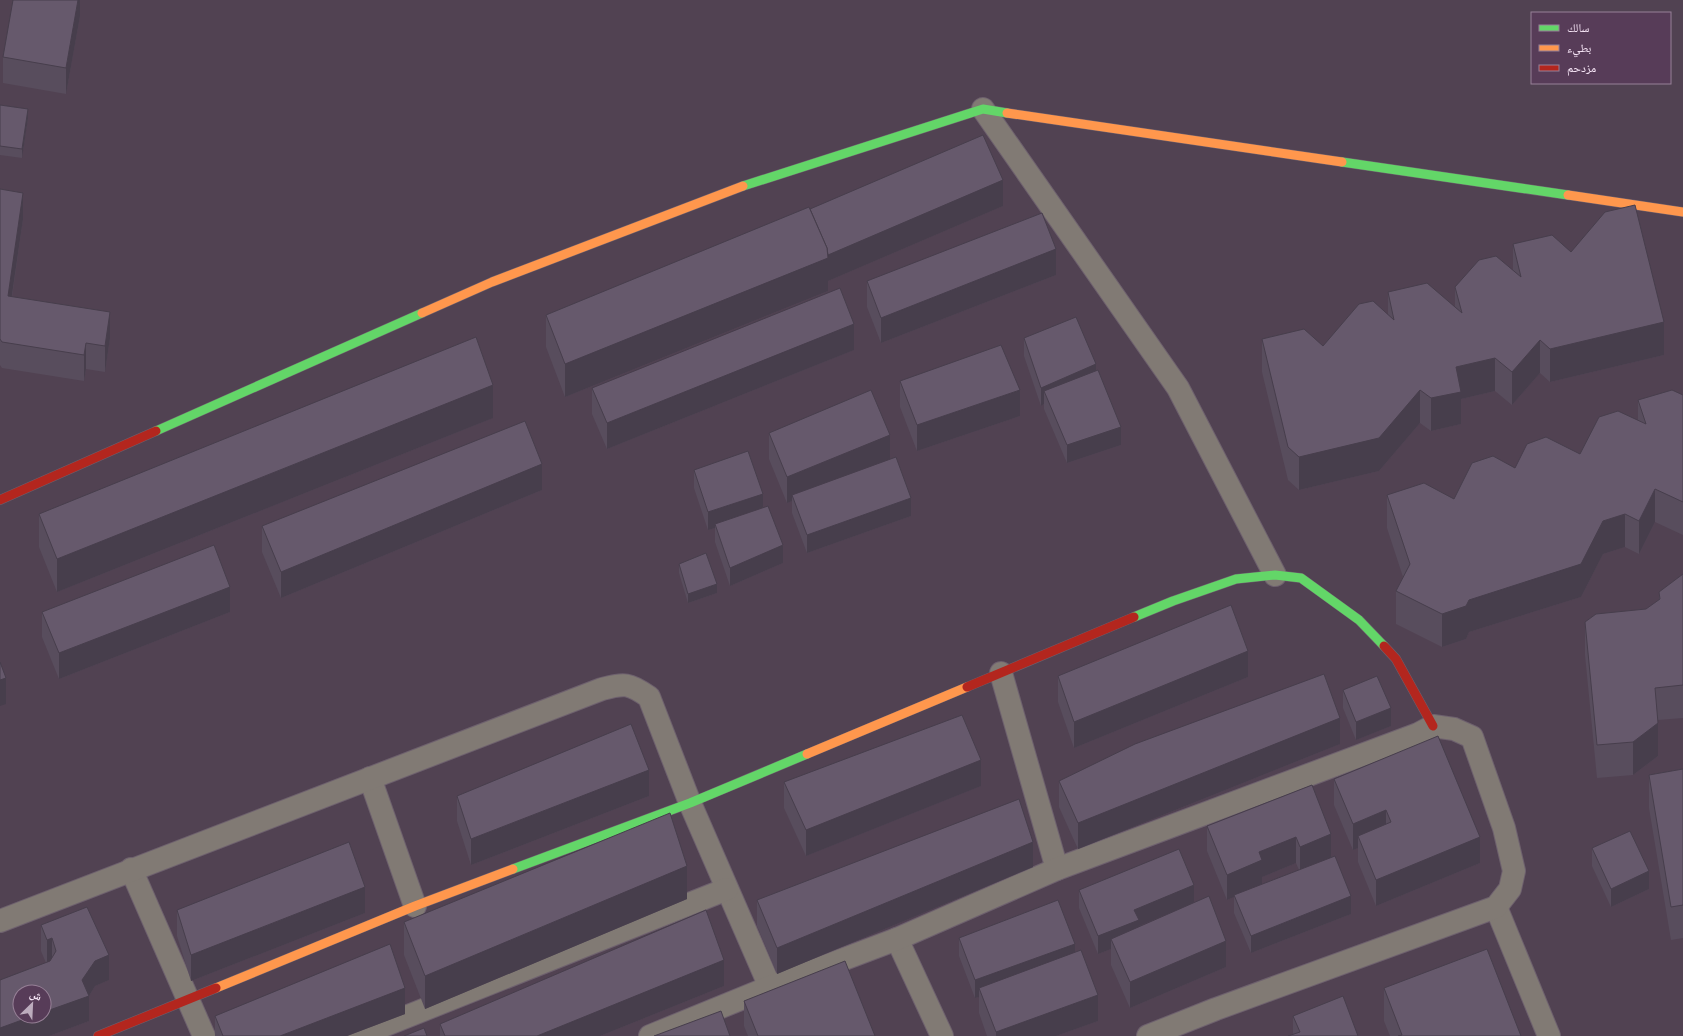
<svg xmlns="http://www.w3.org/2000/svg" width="1683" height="1036" font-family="'Exo 2','Noto Naskh Arabic',sans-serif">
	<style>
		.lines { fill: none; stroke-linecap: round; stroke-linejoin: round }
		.street-casing { stroke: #6e616e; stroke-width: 24 }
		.fast-casing { stroke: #6e616e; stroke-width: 10 }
		.slow-casing { stroke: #6e616e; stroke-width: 10 }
		.jam-casing { stroke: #6e616e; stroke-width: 10 }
		.street { stroke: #817a74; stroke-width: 22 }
		.fast { stroke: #63d668; stroke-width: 9 }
		.slow { stroke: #ff974d; stroke-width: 9 }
		.jam { stroke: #b3261e; stroke-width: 9 }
		.wall { fill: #584d5d; fill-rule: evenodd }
		.shaded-wall { fill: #473e4c }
		.building { fill: #66596c; stroke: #473e4c }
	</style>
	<rect width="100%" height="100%" fill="#514252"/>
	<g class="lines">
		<defs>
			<g id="street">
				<path d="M983,109l195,279 97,187"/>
				<path d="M1001,673l56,196"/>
				<path d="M370,778l45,128"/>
				<path d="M131,869l73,167"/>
				<path d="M1496,907l53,129"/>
				<path d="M0,921l602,-232c23,-6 27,-6 47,8l41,106 80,184"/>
				<path d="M897,939l45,97"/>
				<path d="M358,1036l369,-147"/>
				<path d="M650,1036l120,-49 127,-48 160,-70 361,-135 15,-8 21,3 18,8 32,91 10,43 -4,18 -14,18 -280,102 -68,27"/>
			</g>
			<g id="fast">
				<path d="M1342,162l226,33"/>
				<path d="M743,186l240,-77 24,4"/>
				<path d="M156,431l266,-118"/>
				<path d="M1134,617l39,-16 63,-22 39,-4 26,3 58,42 25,26"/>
				<path d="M513,869l177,-66 117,-49"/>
			</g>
			<g id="slow">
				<path d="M1007,113l335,49"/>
				<path d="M1568,195l115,17"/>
				<path d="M422,313l70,-31 251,-96"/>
				<path d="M807,754l160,-67"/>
				<path d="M216,988l199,-82 98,-37"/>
			</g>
			<g id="jam">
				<path d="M0,500l156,-69"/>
				<path d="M1384,646l12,13 37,67"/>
				<path d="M967,687l167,-70"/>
				<path d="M98,1036l118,-48"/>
			</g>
		</defs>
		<!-- street casing -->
		<use href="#street" class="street-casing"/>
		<!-- fast casing -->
		<use href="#fast" class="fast-casing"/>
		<!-- slow casing -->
		<use href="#slow" class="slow-casing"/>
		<!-- jam casing -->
		<use href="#jam" class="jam-casing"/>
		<!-- street -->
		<use href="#street" class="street"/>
		<!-- fast -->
		<use href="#fast" class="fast"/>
		<!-- slow -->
		<use href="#slow" class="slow"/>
		<!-- jam -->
		<use href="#jam" class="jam"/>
	</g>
	<!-- wall -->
	<g class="wall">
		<path d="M80,0v16l-14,78 -63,-11v-26z"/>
		<path d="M0,105l28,13 -6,40 -22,-3z"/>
		<path d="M0,189l23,30 -11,78 98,41 -5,34 -19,-3 -2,12 -82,-13 -2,-3z"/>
		<path d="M1003,206l-175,75v10l-263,106 -19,-50v-32l264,-106z"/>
		<path d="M1513,244l151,111 -114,27 -10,-9 -28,32 -17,-14 -34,8v25l-30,7 -11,-8 -41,48 -80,19 -11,-10 -26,-108v-33l61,7 65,-31v-23l67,16v-21l58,-17z"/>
		<path d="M1056,275l-175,68 -14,-36v-26z"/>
		<path d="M1024,338l72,33 25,74 -54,18 -23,-54v-5l-3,2 -17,-50z"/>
		<path d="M854,350l-247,99 -15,-35v-26z"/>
		<path d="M900,381l120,35 -103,35 -17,-44z"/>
		<path d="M1683,395v140l-28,-13 -16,32 -14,-7 -22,7 -22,43 -112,35 -3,7 -24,8 -46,-23v-33l7,-14 -16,-49v-33l67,4 61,-31 65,-14 58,-34v-20z"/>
		<path d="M493,418l-436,174 -18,-45v-33z"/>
		<path d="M769,433l121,26 21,57 -104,37 -15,-40v-12l-5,2 -18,-44z"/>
		<path d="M694,470l69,37 20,56 -53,23 -15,-44v-14l-7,2 -14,-42z"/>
		<path d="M542,490l-261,108 -19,-46v-26z"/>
		<path d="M679,564l38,29 -29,10 -9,-30z"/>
		<path d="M1683,574v144l-25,2v36l-25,19 -36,3 -12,-123v-33l61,-13 13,-9v-8z"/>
		<path d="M42,612h188l-171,67 -17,-42z"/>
		<path d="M1058,676l190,1 -174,71 -16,-46z"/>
		<path d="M1343,690l48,36 -35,14 -13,-32z"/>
		<path d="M1340,744l-262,105 -19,-42v-26z"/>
		<path d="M1683,769v169l-12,2 -22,-132v-33z"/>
		<path d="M1334,779l146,84 -104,43 -18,-44v-14l-5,2 -19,-45z"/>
		<path d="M784,782l197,4 -175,70 -22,-48z"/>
		<path d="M1312,785l19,72 20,57 -100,39 -17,-40v-16l-7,3 -20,-49v-25zM1296,863l3,7 -37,14v-7z"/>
		<path d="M457,796h192l-178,69 -14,-44z"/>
		<path d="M1592,848l57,41 -38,18 -19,-41z"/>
		<path d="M1033,867l-256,107 -20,-48v-26z"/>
		<path d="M1079,890l115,13 32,64 -96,41 -19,-43v-16l-13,5 -19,-46zM1184,907l-45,20v-1z"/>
		<path d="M687,899l-262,110 -21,-54v-33z"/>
		<path d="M177,910l188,3 -174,68 -14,-45z"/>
		<path d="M41,925l68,55 -14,6 -6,10v25l-40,15h-49l46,-73 -5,-12z"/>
		<path d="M959,938l116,14 23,69 -42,15h-69l-8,-23v-16l-4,1 -16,-42z"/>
		<path d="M724,986l-124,50h-160v-12z"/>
		<path d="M1384,988l137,48h-131l-6,-15z"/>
		<path d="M744,1001l131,35h-127l-4,-10z"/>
		<path d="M405,1014l-58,22h-132v-20z"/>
		<path d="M1293,1016l65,20 -65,-2z"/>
	</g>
	<!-- shaded-wall -->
	<g class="shaded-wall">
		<path d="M78,0h2v16l-14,78v-26z"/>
		<path d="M28,109v9l-6,40v-9z"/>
		<path d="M1003,180v26l-175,75v10l-263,106v-33l262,-109z"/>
		<path d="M23,193v26l-15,103v-26z"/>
		<path d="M1056,249v26l-175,68v-25z"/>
		<path d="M110,312v26l-5,34v-26z"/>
		<path d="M1664,322v33l-114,27v-33z"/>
		<path d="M854,324v26l-247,99v-26z"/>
		<path d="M1540,340v33l-28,32v-33z"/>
		<path d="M86,343v26l-2,12v-26z"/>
		<path d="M1495,358v33l-34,8v25l-30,7v-33l25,-31z"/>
		<path d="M1096,364v18l-52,9v13l-3,2v-18z"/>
		<path d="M493,385v33l-436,174v-33z"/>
		<path d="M1020,390v26l-103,35v-26z"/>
		<path d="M1420,390v33l-41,48 -80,19v-33z"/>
		<path d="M1121,427v18l-54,18v-18z"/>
		<path d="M890,435v26l-98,34v6l-5,2v-26z"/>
		<path d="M542,464v26l-261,108v-26z"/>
		<path d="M1655,489v33l-16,32v-33z"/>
		<path d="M763,494v18l-48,12v4l-7,2v-18z"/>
		<path d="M911,498v18l-104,37v-18z"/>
		<path d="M1625,514v33l-22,7 -22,43 -112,35 -3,7 -24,8v-33l161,-93z"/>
		<path d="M783,545v18l-53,23v-18z"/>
		<path d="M717,584v9l-29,10v-9z"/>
		<path d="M230,587v25l-171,67v-26z"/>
		<path d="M1248,651v26l-174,71v-26z"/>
		<path d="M6,678v26l-6,2v-26z"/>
		<path d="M1391,708v18l-35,14v-18z"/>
		<path d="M1340,718v26l-262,105v-26z"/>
		<path d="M1658,723v33l-25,19v-33z"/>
		<path d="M981,760v26l-175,70v-26z"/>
		<path d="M649,770v26l-178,69v-26z"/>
		<path d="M1386,810v26h-28v12l-5,2v-26z"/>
		<path d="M1331,834v26l-31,13v-26z"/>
		<path d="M1296,837v26l-34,14v9l-28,9v2l-7,3v-25l32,-23z"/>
		<path d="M1480,837v26l-104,43v-26z"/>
		<path d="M1033,842v25l-256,107v-26z"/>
		<path d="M687,866v33l-262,110v-33z"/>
		<path d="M1649,871v18l-38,18v-18z"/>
		<path d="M1194,885v18l-55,23v12l-28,1v10l-13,5v-18l36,-26z"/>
		<path d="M365,887v26l-174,68v-26z"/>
		<path d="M1351,896v18l-100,39v-17z"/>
		<path d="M52,938v26l-5,2v-26z"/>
		<path d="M1226,941v26l-96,41v-26z"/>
		<path d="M1075,944v17l-96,27v9l-4,1v-18z"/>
		<path d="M109,955v25l-14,6 -6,10v25l-40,15h-49v-8l33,-12h11v-4l38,-32 13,-19z"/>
		<path d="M724,960v26l-124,50h-63z"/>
		<path d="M405,988v26l-58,22h-67z"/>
		<path d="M1098,995v26l-42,15h-60v-4z"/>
	</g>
	<!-- building -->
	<g class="building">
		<path d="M13,0h65l-12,68 -63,-11z"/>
		<path d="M0,105l28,4 -6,40 -22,-3z"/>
		<path d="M983,135l20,45 -175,75 -1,-7 -17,-39z"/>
		<path d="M0,189l23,4 -15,103 102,16 -5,34 -19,-3 -2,12 -82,-13 -2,-3z"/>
		<path d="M1635,205l29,117 -114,27 -10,-9 -28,32 -17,-14 -39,9 5,25 -30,6 -11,-8 -41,48 -80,19 -11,-10 -26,-108 42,-10 19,17 36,-42 14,-3 21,19 -6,-28 39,-9 35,30 -7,-26 24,-27 17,-4 25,21 -8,-33 39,-9 19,17 34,-40z"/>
		<path d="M809,207l18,41 1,10 -263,106 -19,-49z"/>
		<path d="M1042,213l14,36 -175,69 -14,-37z"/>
		<path d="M840,288l14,36 -247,99 -15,-35z"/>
		<path d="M1076,317l20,47 -55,24 -17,-50z"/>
		<path d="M476,337l17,48 -436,174 -18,-45z"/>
		<path d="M1001,345l19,45 -103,35 -17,-44z"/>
		<path d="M1098,370l23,57 -54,18 -23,-54z"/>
		<path d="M871,390l19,45 -103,42 -18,-44z"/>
		<path d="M1672,390l11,5v107l-28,-13 -16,32 -14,-7 -22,7 -22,43 -112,36 -3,6 -24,8 -46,-23 14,-27 -23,-69 37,-12 30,16 18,-36 21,-7 22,12 12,-24 19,-7 34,17 19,-37 19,-6 28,13 -8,-24z"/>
		<path d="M525,421l17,43 -261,108 -19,-46z"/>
		<path d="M748,451l15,43 -55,18 -14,-42z"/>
		<path d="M896,457l15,41 -104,37 -15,-40z"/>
		<path d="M768,506l15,39 -53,23 -15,-44z"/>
		<path d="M214,545l16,42 -171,66 -17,-41z"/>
		<path d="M706,553l11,31 -29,10 -9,-30z"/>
		<path d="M1683,574v111l-28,3 3,35 -25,19 -36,3 -12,-123 11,-8 50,-5 14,-10 -1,-7z"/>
		<path d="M1231,605l17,46 -174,71 -16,-46z"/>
		<path d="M0,662l6,16 -6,2z"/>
		<path d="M1324,674l16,44 -262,105 -19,-42 76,-37z"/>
		<path d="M1377,676l14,32 -35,14 -13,-32z"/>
		<path d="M962,715l19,45 -175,70 -22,-48z"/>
		<path d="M631,724l18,46 -178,69 -14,-43z"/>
		<path d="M1438,736l42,101 -104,43 -18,-44 33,-14 -5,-12 -33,14 -19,-45z"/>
		<path d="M1683,769v136l-12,2 -22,-132z"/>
		<path d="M1312,785l19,49 -31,13 -4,-10 -37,15 3,8 -35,15 -20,-49z"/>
		<path d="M1019,799l14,43 -256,106 -20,-48z"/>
		<path d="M670,813l17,53 -262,110 -21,-54z"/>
		<path d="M1630,831l19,40 -38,18 -19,-41z"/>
		<path d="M349,842l16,45 -174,68 -14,-45z"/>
		<path d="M1179,849l15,36 -60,25 5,10 -41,16 -19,-46z"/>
		<path d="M1335,856l16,40 -100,40 -17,-41z"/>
		<path d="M1209,896l17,45 -96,41 -19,-43z"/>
		<path d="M1058,900l17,44 -100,36 -16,-42z"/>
		<path d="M87,907l22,48 -14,6 -13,19 7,16 -45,16v-20h-24v24h13l-33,12v-48l50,-19 6,-10 -4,-13 -5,2 -6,-15z"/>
		<path d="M706,910l18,50 -187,76h-92l-5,-12z"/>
		<path d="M390,944l15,44 -125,48h-57l-8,-20z"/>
		<path d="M1487,949l34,87h-123l4,-1 -18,-47z"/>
		<path d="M1081,950l17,45 -102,37 -17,-44z"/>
		<path d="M845,961l30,75h-117l-14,-35z"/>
		<path d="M1343,996l15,40h-70l12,-4 -7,-16z"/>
		<path d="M721,1011l9,25h-76z"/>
		<path d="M424,1028l3,8h-23z"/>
	</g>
	<!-- legend -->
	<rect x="1531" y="12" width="140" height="72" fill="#573c58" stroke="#978097"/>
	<rect x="1539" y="25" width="20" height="6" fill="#63d668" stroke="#978097"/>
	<text x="1567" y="32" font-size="12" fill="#f6e5f6">سالك</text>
	<rect x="1539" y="45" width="20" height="6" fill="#ff974d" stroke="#978097"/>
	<text x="1567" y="52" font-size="12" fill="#f6e5f6">بطيء</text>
	<rect x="1539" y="65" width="20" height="6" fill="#b3261e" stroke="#978097"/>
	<text x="1567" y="72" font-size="12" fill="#f6e5f6">مزدحم</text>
	<!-- north arrow -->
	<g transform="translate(32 1004) rotate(24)"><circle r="19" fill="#573c58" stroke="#978097"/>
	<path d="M0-3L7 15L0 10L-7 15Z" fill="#bcacbd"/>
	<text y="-6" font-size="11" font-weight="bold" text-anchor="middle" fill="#f6e5f6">ش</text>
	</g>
</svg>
